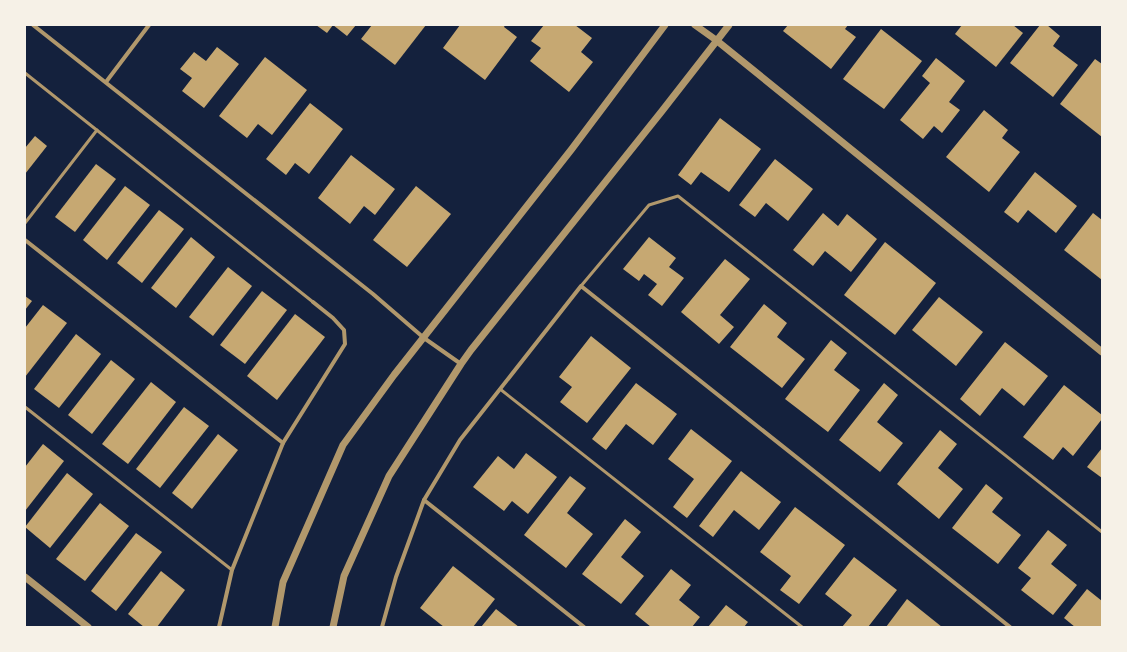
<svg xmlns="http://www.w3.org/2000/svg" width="1127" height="652" font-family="'Asap Condensed',sans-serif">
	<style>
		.building { fill: #c6a872 }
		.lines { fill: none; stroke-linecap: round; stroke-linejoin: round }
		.service { stroke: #b1986c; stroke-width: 3 }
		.minor { stroke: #b1986c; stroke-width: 4 }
		.tertiary { stroke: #b1986c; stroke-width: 7 }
	</style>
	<rect width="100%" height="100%" fill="#14213d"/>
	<!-- building -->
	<g class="building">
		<path d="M316,25h40l-9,11 -14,-11 -6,8z"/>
		<path d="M372,25h54l-31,40 -34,-26z"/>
		<path d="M460,25h45l-1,2 13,10 -32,43 -42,-32z"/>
		<path d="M544,25h31l17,13 -11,14 12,10 -24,30 -39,-31 11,-13 -10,-7z"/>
		<path d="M788,25h60l-3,4 11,8 -25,32 -48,-38z"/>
		<path d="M962,25h51l10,8 -27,34 -41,-33z"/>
		<path d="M1040,25h7l13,11 -7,10 25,19 -25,32 -43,-34z"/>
		<path d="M881,29l41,32 -38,48 -41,-30z"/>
		<path d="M217,47l22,17 -35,44 -22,-17 10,-13 -12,-9 14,-17 12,9z"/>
		<path d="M265,57l42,33 -35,45 -14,-11 -11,14 -28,-22z"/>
		<path d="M936,58l29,23 -16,21 11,8 -18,23 -8,-7 -11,13 -23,-19 30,-37 -8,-7z"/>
		<path d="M1095,59l7,5v73l-42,-33z"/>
		<path d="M310,103l33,26 -34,45 -14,-11 -9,12 -20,-16z"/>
		<path d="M984,110l24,20 -6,8 18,14 -31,40 -43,-35z"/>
		<path d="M720,118l41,31 -32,43 -28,-20 -10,13 -13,-10z"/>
		<path d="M35,136l12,10 -22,28v-26z"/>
		<path d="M351,155l44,34 -20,26 -11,-9 -14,18 -32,-26z"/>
		<path d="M775,159l38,30 -25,32 -22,-18 -11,14 -16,-12z"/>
		<path d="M96,164l20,15 -41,53 -20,-15z"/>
		<path d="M1035,172l42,34 -21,27 -28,-23 -10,13 -14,-11z"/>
		<path d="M125,186l25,19 -43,55 -24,-20z"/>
		<path d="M416,186l35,28 -44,53 -34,-27z"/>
		<path d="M159,210l25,19 -42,54 -25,-20z"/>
		<path d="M823,213l15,13 9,-12 30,25 -26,33 -26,-21 -12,15 -20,-16z"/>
		<path d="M1093,213l9,7v60l-38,-30z"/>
		<path d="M191,237l24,20 -39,51 -25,-20z"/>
		<path d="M649,237l27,21 -7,9 15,11 -22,28 -14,-11 9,-11 -13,-10 -5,7 -16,-12z"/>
		<path d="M885,242l51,41 -41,52 -51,-40z"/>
		<path d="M725,259l25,20 -30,36 14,12 -15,17 -38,-32z"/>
		<path d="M228,267l24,19 -39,50 -24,-19z"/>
		<path d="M262,291l25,19 -42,54 -25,-19z"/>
		<path d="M25,296l7,5 -7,9z"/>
		<path d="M939,297l44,35 -27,34 -44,-36z"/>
		<path d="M764,304l23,19 -10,14 28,22 -23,29 -52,-41z"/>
		<path d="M43,305l24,18 -42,54v-49z"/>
		<path d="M295,314l30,23 -48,63 -30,-24z"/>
		<path d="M76,334l25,20 -42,54 -25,-19z"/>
		<path d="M591,336l40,32 -44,55 -27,-21 12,-15 -13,-10z"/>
		<path d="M831,340l16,13 -13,17 26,20 -32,42 -43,-33z"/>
		<path d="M1005,342l43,34 -24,30 -22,-18 -22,28 -20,-17z"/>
		<path d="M111,360l24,19 -43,55 -24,-19z"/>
		<path d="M151,382l25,20 -48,62 -26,-20z"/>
		<path d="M636,383l41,31 -24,31 -27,-21 -20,26 -14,-11z"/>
		<path d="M884,383l14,12 -21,27 26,21 -23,29 -41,-32z"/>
		<path d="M1064,385l38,30v4l-29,37 -10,-9 -10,13 -30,-23z"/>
		<path d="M184,407l25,19 -49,62 -24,-19z"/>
		<path d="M691,429l41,32 -45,57 -14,-11 21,-28 -26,-20z"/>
		<path d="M940,430l17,14 -19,24 25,21 -24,30 -42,-35z"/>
		<path d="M218,434l20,16 -46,59 -20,-16z"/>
		<path d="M43,444l21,17 -39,50v-44z"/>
		<path d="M1102,448v30l-15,-11z"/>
		<path d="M526,453l31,24 -29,37 -16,-13 -8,10 -31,-24 25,-31 16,13z"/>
		<path d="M741,471l40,31 -22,28 -25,-20 -21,27 -14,-11z"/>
		<path d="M67,473l26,21 -43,54 -25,-21z"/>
		<path d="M570,476l16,12 -19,25 26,21 -27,34 -42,-33z"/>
		<path d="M986,484l17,14 -11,14 29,23 -23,29 -46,-36z"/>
		<path d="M100,503l29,23 -44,55 -29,-22z"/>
		<path d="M795,507l50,38 -46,59 -19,-14 11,-14 -31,-24z"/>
		<path d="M625,519l16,13 -20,25 23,19 -23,28 -39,-30z"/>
		<path d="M1048,530l19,15 -16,19 26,21 -24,30 -32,-25 10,-12 -13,-10z"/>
		<path d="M136,533l26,19 -46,59 -25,-20z"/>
		<path d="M854,557l43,33 -29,37h-26l10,-12 -27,-21z"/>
		<path d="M453,566l42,33 -22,28h-29l-24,-19z"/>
		<path d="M671,569l20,16 -12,15 21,17 -8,10h-41l-16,-13z"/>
		<path d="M161,571l24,19 -28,37h-13l-16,-13z"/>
		<path d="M1087,589l15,12v26h-27l-11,-9z"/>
		<path d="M907,599l35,28h-56z"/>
		<path d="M726,605l22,17 -4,5h-36z"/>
		<path d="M496,609l23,18h-38z"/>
	</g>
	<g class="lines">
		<!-- service -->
		<g class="service">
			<path d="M25,73l288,229"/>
			<path d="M25,223l72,-93"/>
			<path d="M581,286l68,-81 29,-9 424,336"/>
			<path d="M500,389l302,238"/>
			<path d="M25,407l207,163"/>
		</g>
		<!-- minor -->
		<g class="minor">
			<path d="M33,25l340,269 51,44 37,26"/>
			<path d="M106,82l43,-57"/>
			<path d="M25,240l258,203"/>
			<path d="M424,500l160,127"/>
			<path d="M219,627l13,-57 51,-127 62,-99 -1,-14 -11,-12 -20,-16"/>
			<path d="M382,627l14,-50 28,-77 36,-60 121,-154 429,341"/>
		</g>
		<!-- tertiary -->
		<g class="tertiary">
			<path d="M695,25l21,15 386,312"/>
			<path d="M25,577l63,50"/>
			<path d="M275,627l8,-45 60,-137 51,-70 177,-225 94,-125"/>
			<path d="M333,627l11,-51 45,-100 72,-112 10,-14 191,-239 67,-86"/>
		</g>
	</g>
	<!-- border -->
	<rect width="1127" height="652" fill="none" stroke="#f6f1e7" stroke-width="52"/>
</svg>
